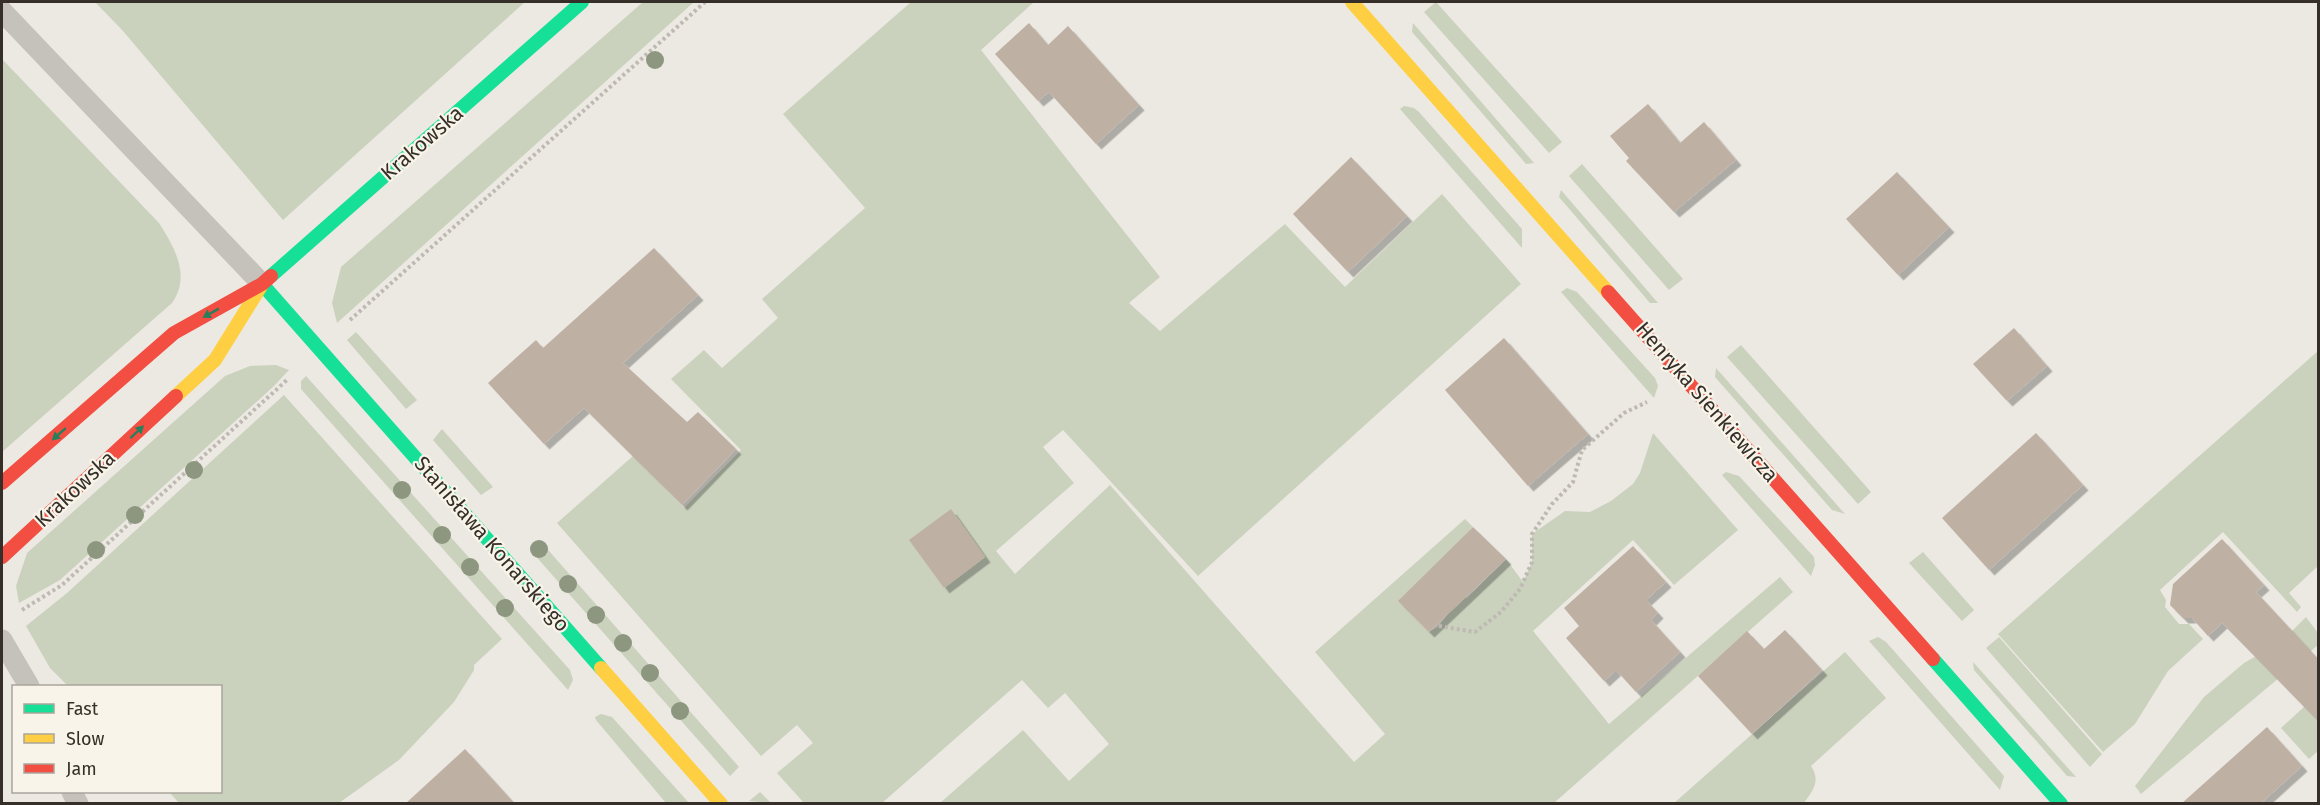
<svg xmlns="http://www.w3.org/2000/svg" width="2320" height="805" font-family="'Fira Sans',sans-serif">
	<style>
		.green { fill: #cad2bd; fill-rule: evenodd }
		.building { fill: #bfb0a4; filter: url(#shadow) }
		.lines { fill: none; stroke-linecap: round; stroke-linejoin: round }
		.path { stroke: #beb9b3; stroke-width: 4; stroke-dasharray: 3 3; stroke-linecap: butt }
		.lane { stroke: #c5c1bb; stroke-width: 21 }
		.fast { stroke: #16e098; stroke-width: 14 }
		.slow { stroke: #ffcf43; stroke-width: 14 }
		.jam { stroke: #f24e42; stroke-width: 14 }
		.tree { fill: #8d967f }
		.oneway { fill: #287f5b }
		.labels { text-anchor: middle; stroke-width: 4.5; stroke-linejoin: round; paint-order: stroke }
		.street-label { font-size: 21px; fill: #362f29; stroke: #f8f4e9 }
	</style>
	<defs>
		<filter id="shadow"><feDropShadow dx="5.5" dy="5.5" stdDeviation="0" flood-color="#0004"/></filter>
	</defs>
	<rect width="100%" height="100%" fill="#ece9e2"/>
	<!-- green -->
	<g class="green">
		<path d="M95,2h430l-242,218 -160,-189z"/>
		<path d="M643,2h51l-357,321 -5,-20 9,-36z"/>
		<path d="M911,2h123l-53,48 179,227 -31,26 31,28 125,-107 60,63 97,-93 79,90 -323,292 -135,-146 -20,17 31,36 -78,68 19,23 95,-89 244,277 31,-28 -70,-82 150,-133 8,8 -38,39 32,32 39,-39 17,23 9,-20v-28l33,-23 25,1 21,-11 22,-17 7,-11 13,-40 85,97 -64,55 -41,-45 -100,91 76,93 171,-147 13,15 -239,211h-614l83,-73 46,51 40,-37 -44,-51 -17,15 -26,-28 -140,123h-78l-27,-30 36,-30 -16,-18 -36,31 -204,-233 76,-67 51,52 57,-58 -70,-71 33,-29 18,18 56,-50 -16,-19 103,-91 -82,-94zM1427,593l21,20 -9,13 -10,6 -20,-20z"/>
		<path d="M1436,2l126,140 -13,11 -125,-141z"/>
		<path d="M1413,23l121,140 -8,1 -114,-132z"/>
		<path d="M2,59l157,164c16,25 32,53 13,80l-170,149z"/>
		<path d="M1404,106l10,2 5,4 103,117v19l-122,-139z"/>
		<path d="M1582,164l101,115 -14,11 -100,-114z"/>
		<path d="M1561,190l97,113h-8l-91,-106z"/>
		<path d="M1567,288l10,4 78,86 3,8 -4,12 -93,-106z"/>
		<path d="M356,332l61,68 -11,9 -59,-69z"/>
		<path d="M1741,345l130,147 -13,12 -131,-147z"/>
		<path d="M2318,351v215l-29,27 12,14 -4,5 -74,-80 -63,58 6,10 -1,7 14,17h10l14,15 -35,32 -33,53 -32,28 -105,-118z"/>
		<path d="M276,365l13,5 -15,16 -214,194 -41,23 -3,-17 11,-33 198,-177 25,-10z"/>
		<path d="M1716,368l129,146 -13,-4 -117,-133z"/>
		<path d="M306,376l264,294 3,10 -5,10 -267,-301v-8z"/>
		<path d="M284,395l218,244 -28,26v5l-20,32 -55,58 -60,43h-160l-10,-11h51v-106h-152l-18,-18 -24,-42 41,-33z"/>
		<path d="M442,429l51,58 -12,8 -48,-55z"/>
		<path d="M1726,472l13,4 75,81 1,8 -4,11 -89,-101z"/>
		<path d="M542,543l197,224 -9,9 -198,-224z"/>
		<path d="M1923,552l51,58 -12,11 -53,-58z"/>
		<path d="M2306,617l12,16v12l-177,149 -6,-8 69,-89 40,-34 37,-21z"/>
		<path d="M1878,637l8,5 118,134 -4,14 -131,-149z"/>
		<path d="M1999,637l103,117 -12,13 -104,-119z"/>
		<path d="M1845,652l41,46 -75,68c10,15 2,24 -7,37l-131,1z"/>
		<path d="M1973,662l103,115 -9,-1 -93,-106z"/>
		<path d="M2318,694v57l-9,8 -28,-31z"/>
		<path d="M601,714l11,3 77,86h-23l-70,-83 -1,-3z"/>
		<path d="M760,792l11,11 -22,-2z"/>
	</g>
	<!-- building -->
	<g class="building">
		<path d="M1029,23l19,22 20,-19 71,79 -43,39 -47,-52 -11,9 -43,-47z"/>
		<path d="M1648,104l32,39 24,-21 32,38 -62,52 -48,-51 3,-3 -19,-22z"/>
		<path d="M1351,157l56,59 -59,56 -55,-58z"/>
		<path d="M1897,172l52,55 -51,48 -52,-56z"/>
		<path d="M654,248l44,47 -75,68 64,59 11,-10 38,37 -54,56 -98,-97 -40,36 -56,-61 48,-43 7,8z"/>
		<path d="M2014,328l33,38 -40,35 -34,-37z"/>
		<path d="M1504,338l84,96 -60,52 -83,-96z"/>
		<path d="M2036,433l47,52 -94,85 -47,-52z"/>
		<path d="M951,509l34,48 -41,31 -35,-48z"/>
		<path d="M1473,527l33,32 -77,73 -31,-31z"/>
		<path d="M2222,539l42,46 -8,7 63,68v62l-97,-99 -14,13 -16,-18h-9l-13,-13 3,-21z"/>
		<path d="M1633,546l33,36 -20,18 12,13 -7,7 29,32 -44,40 -20,-22 -12,11 -38,-43 13,-12 -15,-18z"/>
		<path d="M1785,630l37,40 -70,64 -54,-58 49,-45 17,18z"/>
		<path d="M2267,727l35,39 -42,38h-79z"/>
		<path d="M465,749l50,55h-110z"/>
	</g>
	<g class="lines">
		<!-- path -->
		<g class="path">
			<path d="M350,320l355,-318"/>
			<path d="M22,610l40,-25 226,-206"/>
			<path d="M1439,626l36,6 26,-20 19,-23 12,-27v-28l20,-30 21,-22 9,-32 42,-37 23,-11"/>
		</g>
		<!-- lane -->
		<g class="lane">
			<path d="M2,11l260,273"/>
			<path d="M2,640l27,46"/>
			<path d="M72,792l6,12"/>
		</g>
		<!-- fast -->
		<g class="fast">
			<path d="M271,276l311,-274"/>
			<path d="M262,284l339,384"/>
			<path d="M1933,659l128,145"/>
		</g>
		<!-- slow -->
		<g class="slow">
			<path d="M1352,2l256,290"/>
			<path d="M176,396l39,-36 46,-74"/>
			<path d="M601,668l120,136"/>
		</g>
		<!-- jam -->
		<g class="jam">
			<path d="M1608,292l325,367"/>
			<path d="M2,483l172,-150 88,-49 9,-8"/>
			<path d="M2,557l174,-161"/>
		</g>
	</g>
	<!-- trees -->
	<g class="tree">
		<circle cx="655" cy="60" r="9"/>
		<circle cx="194" cy="470" r="9"/>
		<circle cx="402" cy="490" r="9"/>
		<circle cx="135" cy="515" r="9"/>
		<circle cx="442" cy="535" r="9"/>
		<circle cx="539" cy="549" r="9"/>
		<circle cx="96" cy="550" r="9"/>
		<circle cx="470" cy="567" r="9"/>
		<circle cx="568" cy="584" r="9"/>
		<circle cx="505" cy="608" r="9"/>
		<circle cx="596" cy="615" r="9"/>
		<circle cx="623" cy="643" r="9"/>
		<circle cx="650" cy="673" r="9"/>
		<circle cx="680" cy="711" r="9"/>
	</g>
	<!-- one-way arrows -->
	<defs><path id="oneway-solid" d="M-6-.8H1V-3.2L6.5 0L1 3.2V.8H-6Z" transform="scale(1.5)"/></defs>
	<g class="oneway">
		<use href="#oneway-solid" transform="translate(211 313) rotate(151)"/>
		<use href="#oneway-solid" transform="translate(137 432) rotate(-43)"/>
		<use href="#oneway-solid" transform="translate(59 434) rotate(139)"/>
	</g>
	<g class="labels">
		<!-- street labels -->
		<g class="street-label">
			<text transform="translate(422 143) rotate(-41)" y="7">Krakowska</text>
			<text transform="translate(1707 402) rotate(49)" y="7">Henryka Sienkiewicza</text>
			<text transform="translate(75 489) rotate(-43)" y="7">Krakowska</text>
			<text transform="translate(492 544) rotate(49)" y="7">Stanisława Konarskiego</text>
		</g>
	</g>
	<!-- border -->
	<rect width="2320" height="805" fill="none" stroke="#362f29" stroke-width="6"/>
	<!-- legend -->
	<rect x="12" y="685" width="210" height="108" fill="#f8f4e9" stroke="#aaa59c" stroke-width="1.5"/>
	<rect x="24" y="704" width="30" height="9" fill="#16e098" stroke="#aaa59c" stroke-width="1.5"/>
	<text x="66" y="715" font-size="18" fill="#362f29">Fast</text>
	<rect x="24" y="734" width="30" height="9" fill="#ffcf43" stroke="#aaa59c" stroke-width="1.5"/>
	<text x="66" y="745" font-size="18" fill="#362f29">Slow</text>
	<rect x="24" y="764" width="30" height="9" fill="#f24e42" stroke="#aaa59c" stroke-width="1.5"/>
	<text x="66" y="775" font-size="18" fill="#362f29">Jam</text>
</svg>
